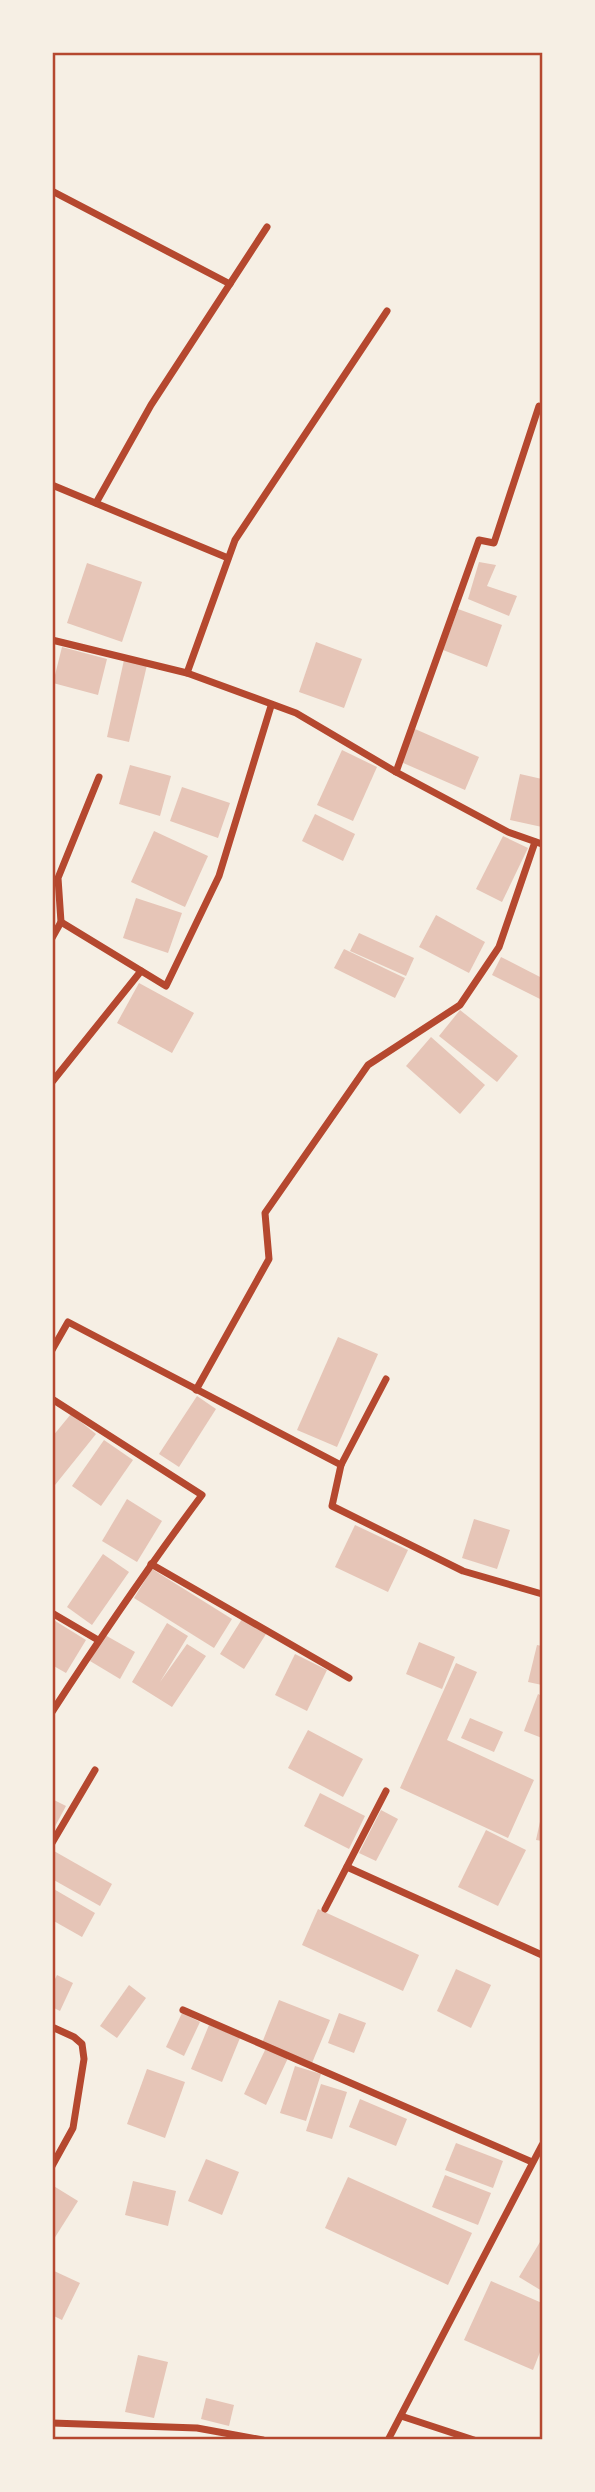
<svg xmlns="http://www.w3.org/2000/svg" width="595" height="2492" font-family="'Open Sans',sans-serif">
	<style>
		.building { fill: #e6c5b7 }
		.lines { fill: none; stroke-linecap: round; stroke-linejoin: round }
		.minor { stroke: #b5482f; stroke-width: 7 }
		.neatline { fill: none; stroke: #b5482f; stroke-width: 2.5 }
	</style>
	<rect width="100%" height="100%" fill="#f6efe4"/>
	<!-- building -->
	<g class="building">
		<path d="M479,562l17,3 -9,21 30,10 -8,20 -41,-17z"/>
		<path d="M87,563l55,19 -20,60 -55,-19z"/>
		<path d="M458,609l44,16 -15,42 -44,-17z"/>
		<path d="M316,642l46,17 -18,49 -45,-16z"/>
		<path d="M62,647l45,12 -9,36 -45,-12z"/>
		<path d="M124,660l23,5 -18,77 -22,-5z"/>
		<path d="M415,729l64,28 -14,33 -64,-28z"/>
		<path d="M342,750l35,17 -24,54 -36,-16z"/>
		<path d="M130,765l41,11 -11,40 -41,-12z"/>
		<path d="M520,774l22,5v48l-32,-7z"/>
		<path d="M182,787l48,16 -12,35 -48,-17z"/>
		<path d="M315,814l40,20 -12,27 -41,-20z"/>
		<path d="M154,831l54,25 -23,51 -54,-25z"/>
		<path d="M503,836l25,12 -26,54 -26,-13z"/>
		<path d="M136,898l46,15 -14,40 -45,-15z"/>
		<path d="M436,915l49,27 -16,31 -50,-26z"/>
		<path d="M359,933l55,25 -8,18 -56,-25z"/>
		<path d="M344,949l61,29 -10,20 -61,-30z"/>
		<path d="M501,957l41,21v22l-50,-25z"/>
		<path d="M139,983l55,30 -22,40 -55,-30z"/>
		<path d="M460,1010l58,46 -21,26 -58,-46z"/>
		<path d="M431,1037l54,48 -25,29 -54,-48z"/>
		<path d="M338,1337l40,17 -41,93 -40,-17z"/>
		<path d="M197,1396l19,13 -37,58 -20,-13z"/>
		<path d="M71,1414l25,20 -41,51 -3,-2v-46z"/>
		<path d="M104,1440l29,20 -32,46 -29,-20z"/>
		<path d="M127,1499l35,22 -25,41 -35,-21z"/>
		<path d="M474,1519l36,11 -13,39 -35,-11z"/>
		<path d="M355,1525l53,25 -20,42 -53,-25z"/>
		<path d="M103,1554l26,18 -37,53 -25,-18z"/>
		<path d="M152,1569l80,50 -18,29 -80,-50z"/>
		<path d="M52,1619l34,21 -20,33 -14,-8z"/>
		<path d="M242,1619l24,15 -22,35 -24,-15z"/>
		<path d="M167,1623l21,13 -28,46 27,-38 19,12 -34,51 -40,-25z"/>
		<path d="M105,1635l30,17 -15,27 -30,-18z"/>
		<path d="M419,1642l36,15 -13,32 -36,-15z"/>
		<path d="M537,1645l5,1v39l-14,-3z"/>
		<path d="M295,1654l32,16 -20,41 -32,-16z"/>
		<path d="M456,1663l21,9 -30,68 87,40 -26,58 -108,-50z"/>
		<path d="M538,1694l4,2v42l-18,-7z"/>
		<path d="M470,1718l33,14 -9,20 -33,-14z"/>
		<path d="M308,1730l55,29 -20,38 -55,-29z"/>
		<path d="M320,1793l45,23 -16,33 -45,-23z"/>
		<path d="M52,1799l14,7 -14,26z"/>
		<path d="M381,1810l17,9 -22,42 -17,-8z"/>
		<path d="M541,1817h1v24l-6,-1z"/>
		<path d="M486,1830l40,20 -28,56 -40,-19z"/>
		<path d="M54,1851l58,33 -12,22 -48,-27z"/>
		<path d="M52,1888l43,25 -13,24 -30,-17z"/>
		<path d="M318,1909l101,46 -16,36 -101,-46z"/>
		<path d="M456,1969l35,16 -20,43 -34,-17z"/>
		<path d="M57,1975l16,8 -13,28 -8,-4v-22z"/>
		<path d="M129,1985l17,13 -29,40 -17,-12z"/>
		<path d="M279,2000l51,20 -18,43 -50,-20z"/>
		<path d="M182,2013l18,9 -16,34 -18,-9z"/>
		<path d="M339,2013l27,10 -12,30 -26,-10z"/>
		<path d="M209,2025l31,13 -18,44 -31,-13z"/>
		<path d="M266,2048l22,10 -22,47 -22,-11z"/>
		<path d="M295,2066l26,8 -15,47 -26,-8z"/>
		<path d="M147,2069l38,13 -20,56 -38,-14z"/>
		<path d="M321,2084l26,8 -15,47 -26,-8z"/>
		<path d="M360,2099l47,20 -11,27 -47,-19z"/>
		<path d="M456,2143l47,18 -10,27 -48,-18z"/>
		<path d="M206,2159l33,13 -17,43 -34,-14z"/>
		<path d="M445,2175l46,18 -13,32 -46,-18z"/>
		<path d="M348,2177l124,56 -24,52 -123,-57z"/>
		<path d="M133,2181l43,10 -8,35 -43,-11z"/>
		<path d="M52,2185l26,16 -26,41z"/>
		<path d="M540,2242l2,1v48l-23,-14z"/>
		<path d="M52,2270l28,13 -18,37 -10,-5z"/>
		<path d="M491,2281l51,22v44l-9,23 -69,-30z"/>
		<path d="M138,2355l30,7 -14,56 -29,-6z"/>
		<path d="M206,2398l28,7 -5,21 -28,-7z"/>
	</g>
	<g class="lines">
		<!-- minor -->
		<g class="minor">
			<path d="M52,191l178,93"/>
			<path d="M52,485l176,73"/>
			<path d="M96,503l55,-98 116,-178"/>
			<path d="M52,640l135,33 109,40 100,59 112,60 34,12"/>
			<path d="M187,673l48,-133 152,-229"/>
			<path d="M396,772l83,-232 15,3 45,-137 3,3"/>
			<path d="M61,922l105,64 53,-110 52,-170"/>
			<path d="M52,938l9,-16 -3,-44 41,-101"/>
			<path d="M52,1082l89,-111"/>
			<path d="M52,1350l16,-28 273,143"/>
			<path d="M386,1379l-45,86 -9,41 131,65 79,23"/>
			<path d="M196,1390l73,-131 -4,-46 103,-148 92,-60 39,-58 36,-105"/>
			<path d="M52,1399l150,96c-53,71 -102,143 -150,217"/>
			<path d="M151,1564l198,114"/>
			<path d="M52,1613l46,27"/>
			<path d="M52,1843l43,-73"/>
			<path d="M347,1867l195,88"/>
			<path d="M325,1909l61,-118"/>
			<path d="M183,2010l349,152"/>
			<path d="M52,2027l22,10 8,7 2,15 -11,69 -21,38"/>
			<path d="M401,2416l73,24"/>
			<path d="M52,2423l145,5 66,12"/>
			<path d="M388,2440l154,-295"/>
		</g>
	</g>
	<!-- border -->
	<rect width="595" height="2492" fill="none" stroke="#f6efe4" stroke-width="108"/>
	<rect x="54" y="54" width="487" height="2384" class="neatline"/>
</svg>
